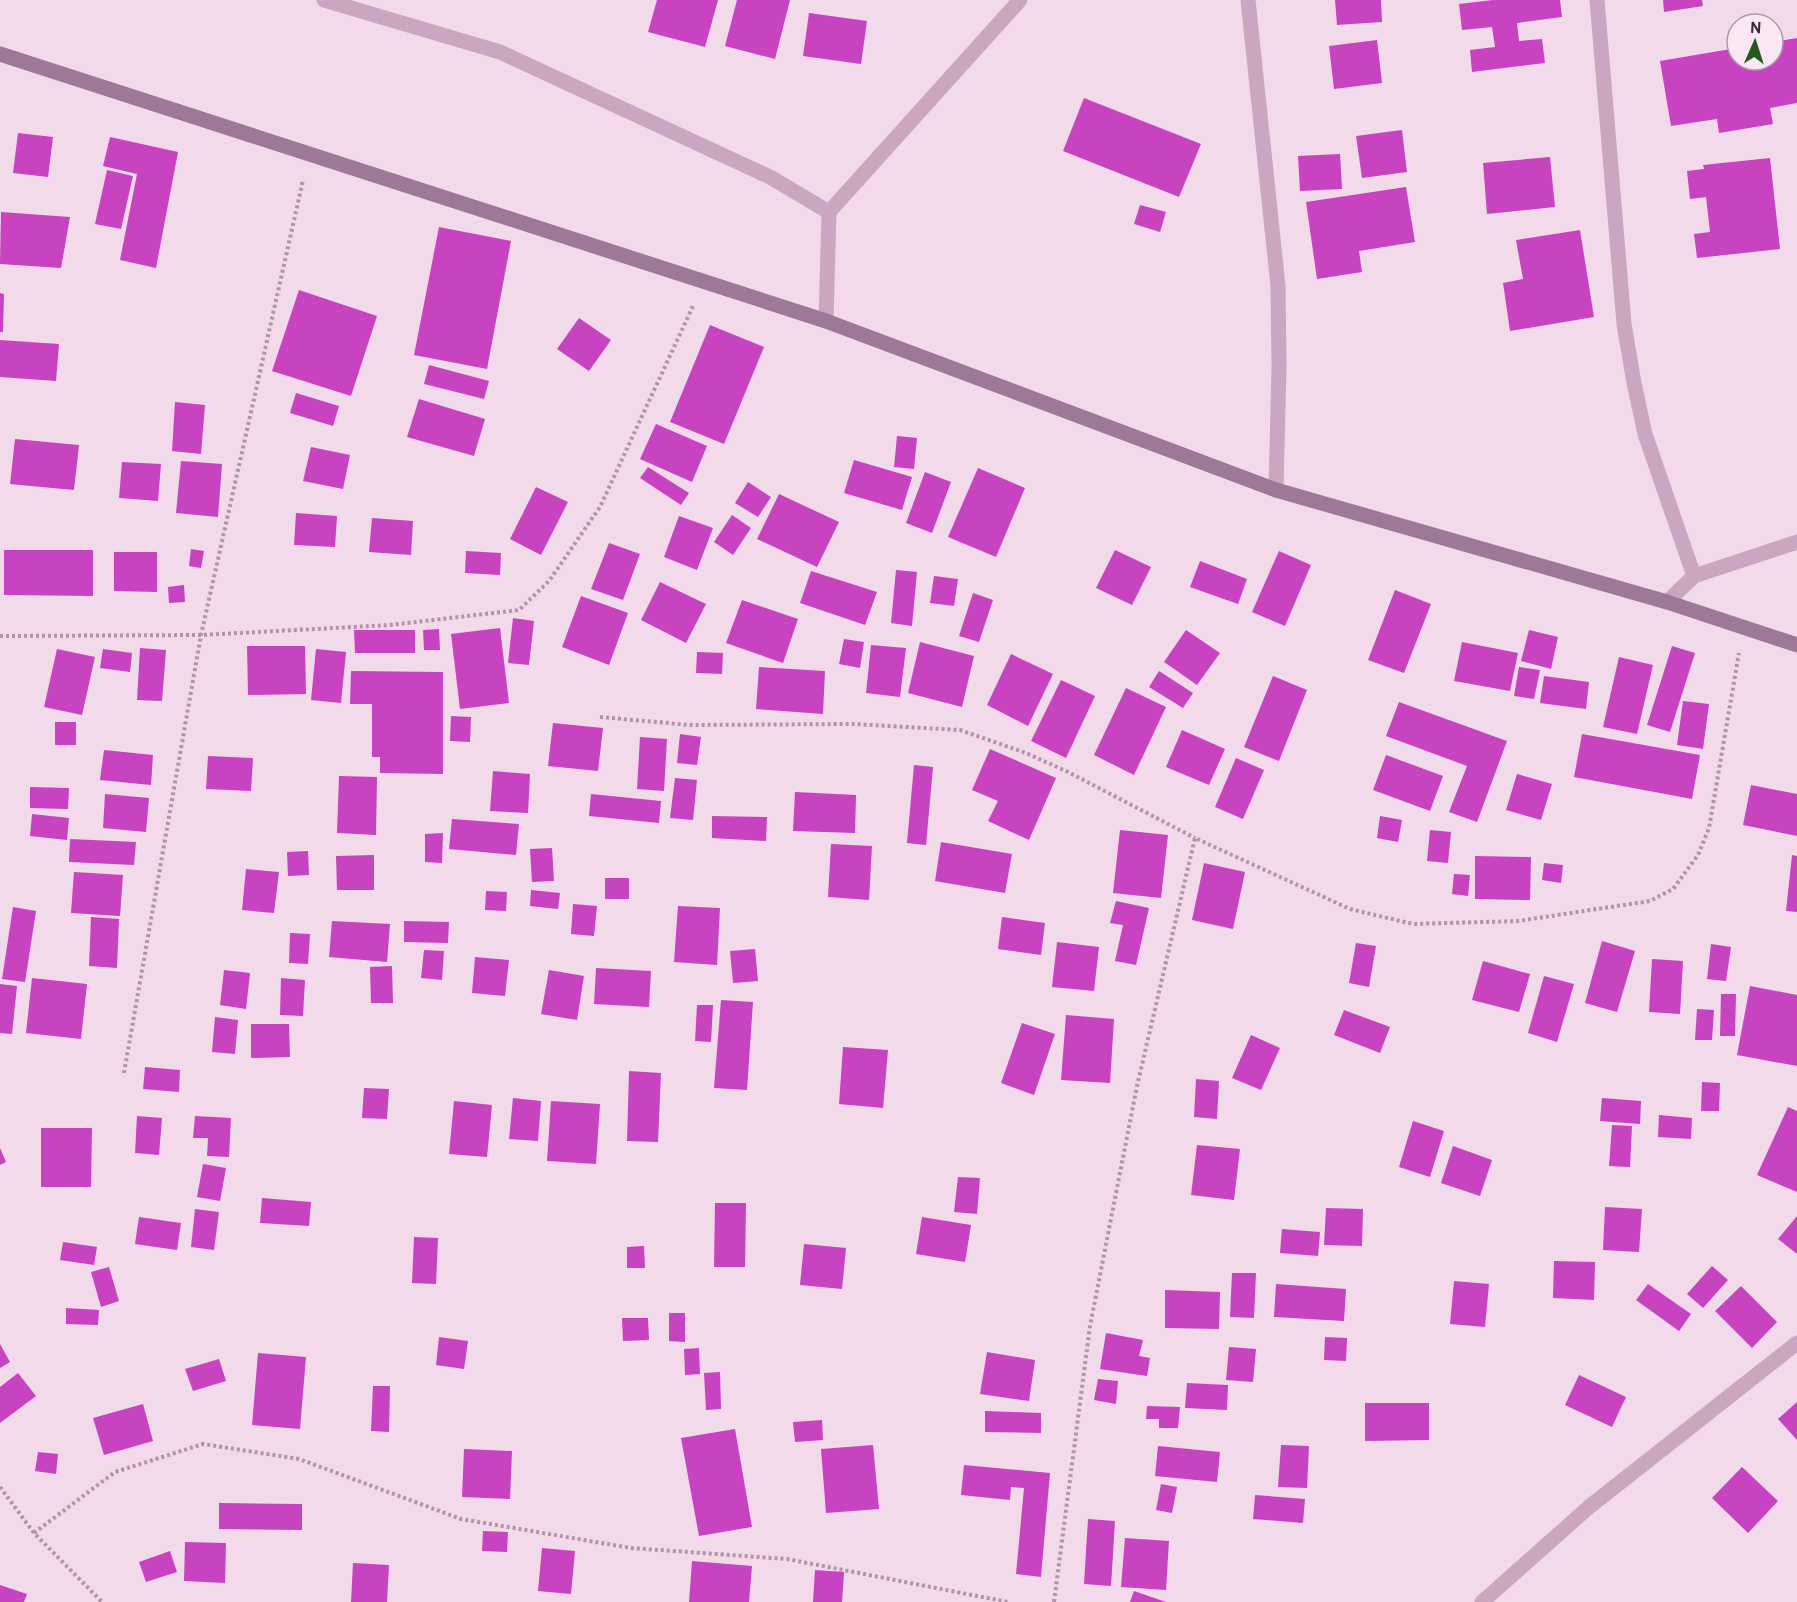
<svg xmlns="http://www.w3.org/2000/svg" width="1797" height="1602" font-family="Overpass,sans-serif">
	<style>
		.building { fill: #c743c0 }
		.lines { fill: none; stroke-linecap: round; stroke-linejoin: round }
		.path { stroke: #b690ad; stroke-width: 4; stroke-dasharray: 3 3; stroke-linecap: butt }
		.street { stroke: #caa6c0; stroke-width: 15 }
		.secondary { stroke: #9d7897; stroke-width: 15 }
	</style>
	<rect width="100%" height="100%" fill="#f2daea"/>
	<!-- building -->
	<g class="building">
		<path d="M657,0h61l-13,47 -57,-15z"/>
		<path d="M737,0h53l-15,59 -50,-13z"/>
		<path d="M1335,0h46l1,22 -45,3z"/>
		<path d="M1493,0h67l2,17 -45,6 2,18 23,-2 3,24 -73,9 -2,-22 25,-3 -3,-20 -30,3 -3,-26z"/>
		<path d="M1663,0h39l1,6 -39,6z"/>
		<path d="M809,13l58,8 -6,43 -58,-8z"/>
		<path d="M1797,38v65l-27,5 3,16 -54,9 -2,-14 -46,7 -11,-65 77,-13v12h36v-18z"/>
		<path d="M1377,40l5,43 -48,6 -5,-43z"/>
		<path d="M1084,98l117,46 -22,53 -116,-46z"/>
		<path d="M1402,130l5,42 -45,6 -6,-42z"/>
		<path d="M18,133l35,4 -5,40 -35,-4z"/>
		<path d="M110,137l68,15 -22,116 -36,-8 17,-86 -34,-8z"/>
		<path d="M1340,154l2,35 -42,2 -2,-35z"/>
		<path d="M1550,157l5,50 -68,7 -4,-51z"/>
		<path d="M1770,158l10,91 -83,9 -3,-24 16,-2 -4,-35 -16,2 -3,-28 17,-2 -1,-4z"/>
		<path d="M107,170l26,6 -12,53 -26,-5z"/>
		<path d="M1406,187l9,55 -56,9 3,21 -45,7 -11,-77z"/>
		<path d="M1140,205l26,7 -6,20 -26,-8z"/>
		<path d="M1,212l69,5 -9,51 -61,-4z"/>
		<path d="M439,227l72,14 -24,128 -73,-14z"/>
		<path d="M1580,230l14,87 -84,14 -7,-48 20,-4 -7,-39z"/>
		<path d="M299,290l78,26 -26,80 -79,-25z"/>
		<path d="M0,293l4,1 -1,38h-3z"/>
		<path d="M579,318l32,22 -22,31 -32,-22z"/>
		<path d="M710,325l54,22 -40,97 -54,-22z"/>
		<path d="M0,340l59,4 -3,37 -56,-4z"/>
		<path d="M429,365l60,16 -5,18 -60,-15z"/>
		<path d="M296,393l43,13 -6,20 -43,-13z"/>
		<path d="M419,399l66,20 -11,37 -67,-19z"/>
		<path d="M175,402l30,3 -4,49 -29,-3z"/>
		<path d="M656,424l51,22 -15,36 -52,-23z"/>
		<path d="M897,436l20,2 -3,31 -20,-2z"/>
		<path d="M15,439l64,6 -5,45 -64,-6z"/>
		<path d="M311,447l39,8 -7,34 -40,-8z"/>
		<path d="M854,460l58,17 -10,33 -58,-17z"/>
		<path d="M181,461l41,3 -4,53 -42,-4z"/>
		<path d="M122,462l39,2 -3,37 -39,-3z"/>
		<path d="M648,467l41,26 -8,12 -41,-27z"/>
		<path d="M978,468l47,20 -29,69 -48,-20z"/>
		<path d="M925,472l26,10 -19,51 -26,-10z"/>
		<path d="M748,482l23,15 -13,20 -23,-14z"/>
		<path d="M536,487l32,15 -27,53 -31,-16z"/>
		<path d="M779,494l60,28 -22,45 -60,-28z"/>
		<path d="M296,513l41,3 -2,31 -41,-2z"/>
		<path d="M732,515l19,13 -18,27 -19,-13z"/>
		<path d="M679,516l34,12 -16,42 -33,-13z"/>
		<path d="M372,518l41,3 -2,34 -42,-3z"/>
		<path d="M609,543l31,11 -17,46 -32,-11z"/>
		<path d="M191,549l13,2 -3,17 -12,-2z"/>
		<path d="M4,550h89v46l-89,-1z"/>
		<path d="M1115,550l36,17 -19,38 -36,-17z"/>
		<path d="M466,551l35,2 -1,22 -35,-2z"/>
		<path d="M1279,551l32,14 -26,61 -33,-14z"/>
		<path d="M114,552h43v40l-43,-1z"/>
		<path d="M1200,561l47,18 -9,25 -48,-17z"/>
		<path d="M896,570l21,2 -5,54 -21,-3z"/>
		<path d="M811,571l66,21 -12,33 -65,-22z"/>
		<path d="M934,576l24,3 -4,27 -24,-3z"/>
		<path d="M660,582l46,22 -20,39 -45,-23z"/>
		<path d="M184,585l1,17 -16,1 -1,-16z"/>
		<path d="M1395,590l36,14 -27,69 -36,-13z"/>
		<path d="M973,593l20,7 -14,42 -20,-6z"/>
		<path d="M581,596l47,17 -19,52 -47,-18z"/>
		<path d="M742,600l56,19 -15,44 -57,-20z"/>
		<path d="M513,618l21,3 -5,44 -21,-2z"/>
		<path d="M500,628l9,75 -49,6 -9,-75z"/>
		<path d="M439,629l1,21h-16l-1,-20z"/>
		<path d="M354,630h61v23h-60z"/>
		<path d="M1186,630l34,23 -23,32 -33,-23z"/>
		<path d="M1529,630l29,7 -7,32 -30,-8z"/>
		<path d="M844,639l20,3 -4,26 -21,-4z"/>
		<path d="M920,642l54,14 -12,51 -54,-14z"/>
		<path d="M1462,642l56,11 -8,38 -56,-10z"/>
		<path d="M871,645l35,3 -6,49 -34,-4z"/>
		<path d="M247,646h58l1,48 -58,1z"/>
		<path d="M1672,646l23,7 -25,79 -23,-7z"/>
		<path d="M140,648l26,2 -4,51 -25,-1z"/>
		<path d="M57,649l38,8 -13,58 -38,-8z"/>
		<path d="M103,649l29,4 -2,19 -30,-4z"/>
		<path d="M316,649l30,3 -5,51 -30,-3z"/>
		<path d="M697,652l26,1 -1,21 -26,-1z"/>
		<path d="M1011,654l42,20 -25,52 -41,-21z"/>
		<path d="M1619,657l34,8 -16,69 -34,-7z"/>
		<path d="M759,667l66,4 -2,43 -67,-5z"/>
		<path d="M1519,667l21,3 -6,29 -20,-3z"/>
		<path d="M351,671l92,1v102l-63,-1v-16h-8v-53h-22z"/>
		<path d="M1159,671l34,22 -10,15 -34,-21z"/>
		<path d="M1273,676l34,14 -28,71 -35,-14z"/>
		<path d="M1544,676l45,6 -3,27 -46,-6z"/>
		<path d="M1061,680l34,16 -29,62 -35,-17z"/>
		<path d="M1126,688l40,19 -32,68 -40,-20z"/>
		<path d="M1683,701l26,3 -6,45 -26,-4z"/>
		<path d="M1399,702l108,39 -30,81 -28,-10 18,-46 -81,-30z"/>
		<path d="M451,716l20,1 -1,25 -20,-1z"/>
		<rect x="55" y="722" width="21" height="23"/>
		<path d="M553,723l50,5 -5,43 -50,-5z"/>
		<path d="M1182,730l43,19 -16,36 -43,-18z"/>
		<path d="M680,734l21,3 -4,28 -20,-2z"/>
		<path d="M1582,734l118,21 -8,44 -118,-22z"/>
		<path d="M640,737l27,2 -3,52 -27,-2z"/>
		<path d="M990,749l66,29 -27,62 -41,-19 10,-20 -26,-11z"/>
		<path d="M104,750l49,5 -2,30 -51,-5z"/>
		<path d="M1386,755l57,21 -13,35 -57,-21z"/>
		<path d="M208,756l45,2 -2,33 -45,-2z"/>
		<path d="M1236,758l28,12 -21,49 -28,-12z"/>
		<path d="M914,765l19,2 -7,78 -19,-2z"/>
		<path d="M493,771l37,3 -2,39 -38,-2z"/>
		<path d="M1517,774l35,10 -11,36 -35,-10z"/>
		<path d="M339,776l38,1 -1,58 -39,-2z"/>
		<path d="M675,778l22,2 -4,40 -23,-2z"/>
		<path d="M1751,785l46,9v42l-54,-11z"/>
		<path d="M30,787l39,1 -1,21 -38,-1z"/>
		<path d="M795,792l61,3 -1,38 -62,-2z"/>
		<path d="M105,794l44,4 -3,34 -43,-4z"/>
		<path d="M591,794l70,7 -2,22 -70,-7z"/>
		<path d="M32,814l37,4 -2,22 -37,-4z"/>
		<path d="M712,816l55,1 -1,24 -54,-3z"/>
		<path d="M1380,816l22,4 -4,22 -21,-4z"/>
		<path d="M452,819l67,5 -3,31 -67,-6z"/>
		<path d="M1120,830l48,5 -7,63 -48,-5z"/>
		<path d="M1430,830l21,2 -3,31 -21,-2z"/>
		<path d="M443,833l-1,30 -17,-1v-28z"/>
		<path d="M70,839l66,3 -2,23 -65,-3z"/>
		<path d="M941,842l71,12 -7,39 -70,-12z"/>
		<path d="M831,844l41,2 -3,54 -41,-3z"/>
		<path d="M552,848l2,33 -22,1 -2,-33z"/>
		<path d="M308,851l1,24 -21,1 -1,-24z"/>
		<path d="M374,855v35h-37l-1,-34z"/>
		<path d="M1792,855l5,1v56l-11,-1z"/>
		<path d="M1475,856l56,1 -1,43 -55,-1z"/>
		<path d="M1204,863l41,9 -12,57 -41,-9z"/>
		<path d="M1544,863l19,2 -2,18 -19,-3z"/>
		<path d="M246,869l33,3 -5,41 -32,-3z"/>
		<path d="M74,872l49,3 -3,41 -49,-3z"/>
		<path d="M1454,874l16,1 -2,21 -16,-2z"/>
		<rect x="605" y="878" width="24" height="21"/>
		<path d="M531,890l29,3 -2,16 -28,-3z"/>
		<path d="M486,891l21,1 -1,19 -21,-1z"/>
		<path d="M1116,901l33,7 -13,57 -21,-4 8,-36 -13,-2z"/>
		<path d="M573,904l24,2 -3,30 -23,-2z"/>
		<path d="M678,906l42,2 -3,57 -43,-3z"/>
		<path d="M13,907l23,4 -11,71 -23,-3z"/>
		<path d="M91,917l28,2 -2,49 -28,-2z"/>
		<path d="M1002,917l43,6 -4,32 -43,-6z"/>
		<path d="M332,921l58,3 -3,38 -58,-5z"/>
		<path d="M404,921l45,1 -1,21 -44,-1z"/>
		<path d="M290,933l20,1 -2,30 -19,-1z"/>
		<path d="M1602,941l33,10 -18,61 -32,-9z"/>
		<path d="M1057,942l42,5 -5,44 -42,-4z"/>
		<path d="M1356,943l20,3 -7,41 -20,-4z"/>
		<path d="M1711,944l20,3 -5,34 -19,-2z"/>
		<path d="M755,949l3,32 -25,2 -3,-32z"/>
		<path d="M424,950l20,1 -2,29 -21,-2z"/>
		<path d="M475,957l34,3 -4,36 -33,-3z"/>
		<path d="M1652,959l31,2 -3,53 -31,-2z"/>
		<path d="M1483,961l47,13 -11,38 -47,-12z"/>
		<path d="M392,966l1,37h-22l-1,-36z"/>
		<path d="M596,968l55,3 -2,36 -55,-3z"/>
		<path d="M224,970l26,3 -4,36 -26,-4z"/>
		<path d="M549,970l35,6 -7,44 -36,-6z"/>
		<path d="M1544,976l30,8 -17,58 -29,-9z"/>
		<path d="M32,978l55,6 -6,55 -55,-6z"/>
		<path d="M281,978l24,2 -2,36 -23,-1z"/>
		<path d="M0,984l17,2 -5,48 -12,-1z"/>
		<path d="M1750,986l47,9v71l-60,-11z"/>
		<path d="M1721,994h15l-1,42h-15z"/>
		<path d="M721,1000l32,2 -6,88 -33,-2z"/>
		<path d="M697,1005h16l-2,37 -16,-1z"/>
		<path d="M1697,1009l17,1 -2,30h-17z"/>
		<path d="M1344,1010l46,17 -10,26 -46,-18z"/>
		<path d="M1066,1015l48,4 -4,64 -49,-3z"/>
		<path d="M215,1017l23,3 -3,34 -23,-2z"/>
		<path d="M1022,1023l33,11 -21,61 -33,-12z"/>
		<path d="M251,1024h38l1,33 -39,1z"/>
		<path d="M1251,1035l29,13 -19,42 -29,-12z"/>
		<path d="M843,1047l45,3 -5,58 -44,-4z"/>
		<path d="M145,1067l35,3 -1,22 -36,-3z"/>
		<path d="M629,1071l32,2 -3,69 -31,-1z"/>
		<path d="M1196,1079l23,2 -2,38 -23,-2z"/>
		<path d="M1702,1082l18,1 -1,28h-18z"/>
		<path d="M364,1088l25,1 -2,30 -25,-1z"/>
		<path d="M513,1098l28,3 -3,40 -29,-2z"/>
		<path d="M1602,1098l39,3 -1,23 -40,-3z"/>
		<path d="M454,1101l38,4 -5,52 -38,-3z"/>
		<path d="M551,1101l49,3 -4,60 -49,-3z"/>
		<path d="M1788,1107l9,4v81l-40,-17z"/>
		<path d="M1659,1115l33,3 -1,21 -33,-2z"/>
		<path d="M137,1116l25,2 -3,37 -24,-2z"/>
		<path d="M195,1116l36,2 -2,39 -22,-1 1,-18h-15z"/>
		<path d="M1413,1121l31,10 -14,46 -31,-10z"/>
		<path d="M1612,1125l20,1 -2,41 -21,-1z"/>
		<path d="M41,1128h51l-1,59h-50z"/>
		<path d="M1197,1145l43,4 -6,51 -43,-5z"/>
		<path d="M1453,1146l39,14 -12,36 -39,-13z"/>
		<path d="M0,1148l6,14 -6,3z"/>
		<path d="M203,1164l23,4 -6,33 -23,-4z"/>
		<path d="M958,1177l22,1 -3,36 -23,-2z"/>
		<path d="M262,1198l49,4 -2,24 -49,-3z"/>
		<path d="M715,1203h31l-1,64h-31z"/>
		<path d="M1605,1207l37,2 -3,43 -36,-2z"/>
		<path d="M1326,1208l37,1 -1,37 -38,-1z"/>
		<path d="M195,1209l24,3 -5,38 -23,-3z"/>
		<path d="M1797,1216v38l-19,-15z"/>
		<path d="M139,1217l42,6 -4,27 -42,-6z"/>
		<path d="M922,1217l49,8 -6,37 -49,-8z"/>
		<path d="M1282,1229l38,3 -2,24 -38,-3z"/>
		<path d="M414,1237l24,1 -2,46 -24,-1z"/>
		<path d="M63,1242l34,5 -3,18 -34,-5z"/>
		<path d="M804,1244l42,4 -4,41 -42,-4z"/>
		<path d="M644,1246l1,22h-18v-21z"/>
		<path d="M1554,1261l41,1 -1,38 -41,-2z"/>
		<path d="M1712,1266l16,14 -25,28 -16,-14z"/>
		<path d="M109,1267l10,34 -18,6 -10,-35z"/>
		<path d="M1232,1273h24l-2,45 -24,-1z"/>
		<path d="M1454,1281l35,3 -4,43 -35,-3z"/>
		<path d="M1276,1284l70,5 -2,32 -70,-4z"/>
		<path d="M1648,1284l43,30 -12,17 -43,-31z"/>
		<path d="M1741,1286l36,36 -25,26 -37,-37z"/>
		<path d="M1165,1290l55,2 -1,37 -54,-1z"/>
		<path d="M66,1308l33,2 -1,15 -32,-1z"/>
		<path d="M669,1313h16v29l-16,-1z"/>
		<path d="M622,1318h26l1,22 -26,1z"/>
		<path d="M1106,1333l37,7 -4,16 11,2 -3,18 -47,-7z"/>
		<path d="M439,1337l29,4 -4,28 -28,-4z"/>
		<path d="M1325,1337l22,1 -1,23 -22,-1z"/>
		<path d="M0,1344l10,18 -10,6z"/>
		<path d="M1229,1347l27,2 -3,33 -27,-2z"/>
		<path d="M699,1348l1,26 -15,1 -1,-26z"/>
		<path d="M987,1352l48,8 -6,41 -49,-7z"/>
		<path d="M258,1353l48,4 -6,72 -48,-4z"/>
		<path d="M219,1359l7,22 -33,10 -8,-22z"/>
		<path d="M720,1372l1,37 -15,1 -2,-37z"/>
		<path d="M18,1373l18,23 -36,27v-36z"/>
		<path d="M1579,1375l47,22 -14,30 -47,-22z"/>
		<path d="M1098,1379l20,2 -2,23 -22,-4z"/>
		<path d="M1187,1383l41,2 -1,25 -42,-2z"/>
		<path d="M373,1386h17l-1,46 -18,-1z"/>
		<path d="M1797,1402v38l-19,-21z"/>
		<path d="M1365,1403h64v37l-64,1z"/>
		<path d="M143,1404l10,37 -49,14 -11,-37z"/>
		<path d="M1147,1406l33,1 -2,21h-19v-9h-13z"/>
		<path d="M985,1411l56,2v20l-56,-1z"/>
		<path d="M822,1420l1,20 -28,2 -2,-20z"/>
		<path d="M735,1429l17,98 -53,9 -18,-98z"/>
		<path d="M873,1445l6,64 -53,4 -5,-64z"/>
		<path d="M1281,1445l28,1 -2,42 -29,-1z"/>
		<path d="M1158,1446l62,6 -3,30 -62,-6z"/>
		<path d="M464,1449l48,2 -2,48 -48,-2z"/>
		<path d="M38,1452l20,2 -2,20 -21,-3z"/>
		<path d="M964,1465l86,8 -9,104 -25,-3 8,-86 -13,-1 -1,13 -49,-5z"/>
		<path d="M1742,1467l36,34 -30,32 -36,-35z"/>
		<path d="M1161,1484l16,3 -5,26 -16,-3z"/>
		<path d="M1255,1495l50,4 -2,24 -50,-4z"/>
		<path d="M219,1503l83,1v26l-83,-1z"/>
		<path d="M1088,1519l27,2 -4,65 -27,-2z"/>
		<path d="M483,1531l25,1 -1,20 -25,-1z"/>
		<path d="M1125,1538l44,3 -3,49 -45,-3z"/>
		<path d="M185,1542l41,1 -1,40 -41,-2z"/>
		<path d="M542,1548l33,3 -4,43 -33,-3z"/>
		<path d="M170,1551l7,21 -31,10 -7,-20z"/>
		<path d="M692,1561l60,5 -3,36h-60z"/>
		<path d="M353,1563l36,2 -2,37h-36z"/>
		<path d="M815,1570l29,2 -2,30h-29z"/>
		<path d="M0,1585l27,9 -3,8h-24z"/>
		<path d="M1134,1591l32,11h-36z"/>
	</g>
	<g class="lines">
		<!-- path -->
		<g class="path">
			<path d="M0,636l201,-1 189,-10 129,-15 30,-29 51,-74 93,-201"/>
			<path d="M600,717l90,8 164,-1 106,6 66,23 42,19 127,66"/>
			<path d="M124,1073l77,-438 102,-455"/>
			<path d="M0,1487l34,46 68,69"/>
			<path d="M34,1533l81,-61 88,-28 96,15 162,60 170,29 156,11 221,43"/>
			<path d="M1054,1602l36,-276 47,-240 58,-248 155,71 63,15 105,-3 132,-20 23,-12 25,-34 11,-27 30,-175"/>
		</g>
		<!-- street -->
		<g class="street">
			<path d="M324,0l176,52 270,125 59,35"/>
			<path d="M1248,0l30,286 1,79 -3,125"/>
			<path d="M1597,0l27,324 10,59 11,51 49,142 -27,26"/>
			<path d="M826,321l3,-109 191,-212"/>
			<path d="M1694,576l103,-34"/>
			<path d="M1482,1602l107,-95 208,-164"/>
		</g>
		<!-- secondary -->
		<path class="secondary" d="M0,54l826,267 450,169 391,112 130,43"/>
	</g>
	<!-- north arrow -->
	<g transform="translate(1755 42) rotate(3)"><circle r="28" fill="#f9e7f3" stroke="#ab9aa7" stroke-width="1.5"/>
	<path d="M0-4.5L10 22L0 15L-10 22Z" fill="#24581c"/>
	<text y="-9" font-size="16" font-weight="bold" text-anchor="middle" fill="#362734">N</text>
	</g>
</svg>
